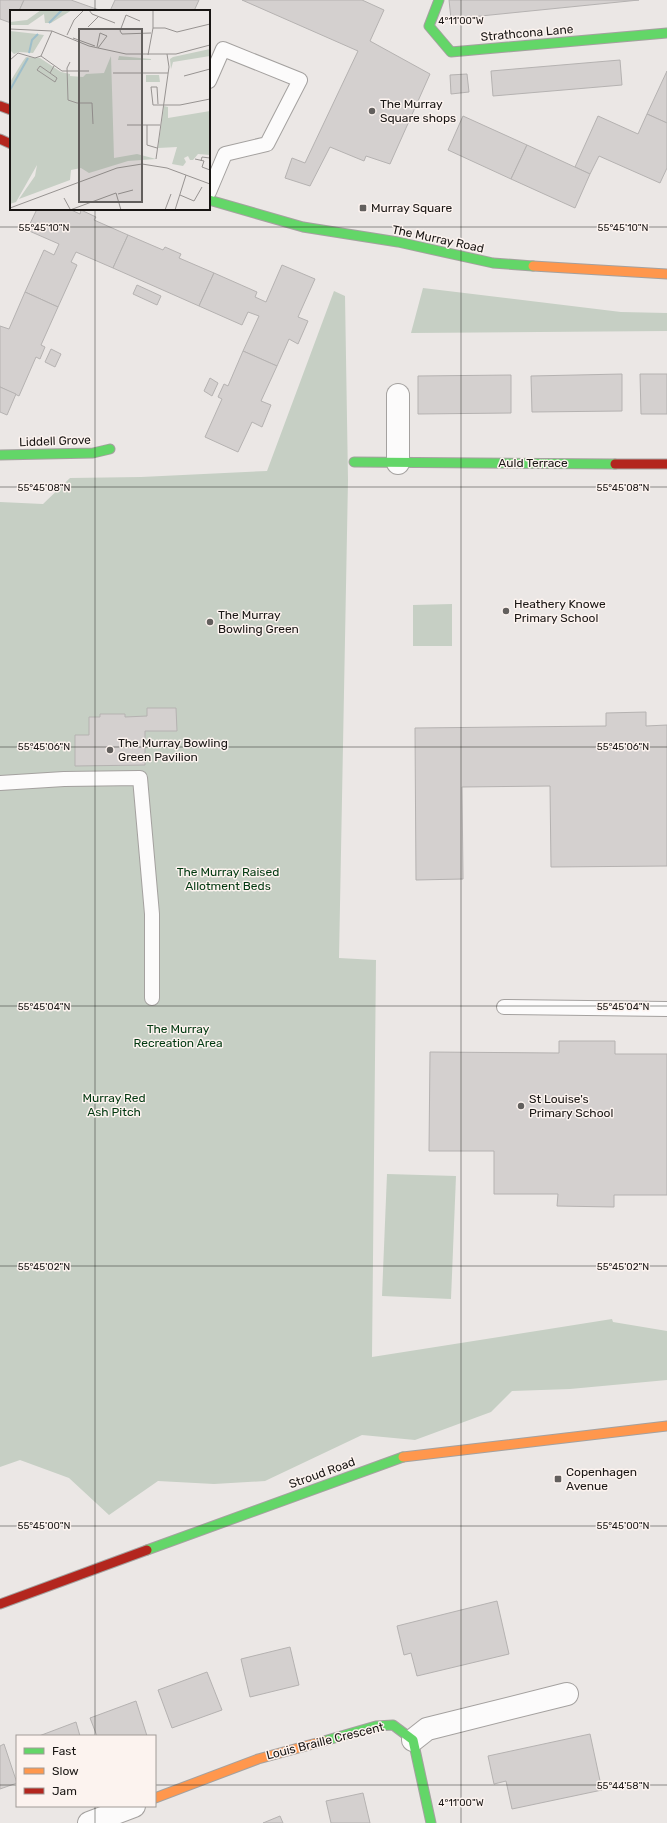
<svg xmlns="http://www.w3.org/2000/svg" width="667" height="1823" font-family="Rubik,sans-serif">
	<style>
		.green { fill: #c6cfc4 }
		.building { fill: #d4d0cf; stroke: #b5b2b1 }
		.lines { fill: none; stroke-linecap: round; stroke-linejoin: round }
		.lane-casing { stroke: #a4a19f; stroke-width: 16 }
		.street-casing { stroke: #a4a19f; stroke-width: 24 }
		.fast-casing { stroke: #a4a19f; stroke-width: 11 }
		.slow-casing { stroke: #a4a19f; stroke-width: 11 }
		.jam-casing { stroke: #a4a19f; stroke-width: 11 }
		.lane { stroke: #fcfbfb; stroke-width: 14 }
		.street { stroke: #fcfbfb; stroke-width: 22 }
		.fast { stroke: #63d668; stroke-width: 9 }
		.slow { stroke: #ff974d; stroke-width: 9 }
		.jam { stroke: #b3261e; stroke-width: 9 }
		.ticks { fill: none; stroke: #191614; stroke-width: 1; stroke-opacity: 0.45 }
		.poi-dot { fill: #625f5d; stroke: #fcf3ef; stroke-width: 1.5 }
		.labels { text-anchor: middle; stroke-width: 3; stroke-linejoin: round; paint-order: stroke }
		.street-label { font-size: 12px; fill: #191614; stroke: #fcf3ef }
		.poi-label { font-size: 12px; fill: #191614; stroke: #fcf3ef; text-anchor: start }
		.park-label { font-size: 12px; fill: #013810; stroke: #fcf3ef }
		.inset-river { fill: none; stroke: #9ebeca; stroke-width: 2 }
		.inset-road { fill: none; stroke: #979391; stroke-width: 1 }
		.view { fill: #625f5d; fill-opacity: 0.15; stroke: #625f5d; stroke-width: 2 }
		.inset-edge { fill: none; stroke: #191614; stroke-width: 2 }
		.ticks-label { font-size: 10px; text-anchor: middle; fill: #191614; stroke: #fcf3ef; stroke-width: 3; stroke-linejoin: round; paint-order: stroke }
	</style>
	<rect width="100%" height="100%" fill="#ebe7e5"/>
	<!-- green -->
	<g class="green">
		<path d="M423,288l198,24 46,1v18l-256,2z"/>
		<path d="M334,291l11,5 3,184 -9,478 37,2 -4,397 240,-38 1,3 54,9v49l-97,9 -58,2 -21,21 -76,28 -53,-5 -97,46 -51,3 -56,-3 -49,34 -40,-37 -49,-18 -20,7v-965l43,2 27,-26 71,-1 126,-6z"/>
		<path d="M452,604v42h-39v-41z"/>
		<path d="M387,1174l69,2 -5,123 -69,-3z"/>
	</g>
	<!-- building -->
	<g class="building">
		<path d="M0,0h24l-5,11h-8v12l-11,-4z"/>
		<path d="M24,0h47l31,11h-83z"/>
		<path d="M115,0h84l-5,11h-84z"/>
		<path d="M242,0h120l22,10 -14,31 60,33 -40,90 -24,-8 -2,5 -34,-14 -20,39 -25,-8 7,-20 13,5 53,-112z"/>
		<path d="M449,0h190l-188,19z"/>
		<path d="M620,60l2,25 -129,11 -2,-25z"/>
		<path d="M667,71v52l-20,-9z"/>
		<path d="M467,74l2,18 -18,2 -1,-19z"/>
		<path d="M647,114l20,9v45l-7,15 -61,-27 -9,18 -15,-7 23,-51 40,18z"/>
		<path d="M463,116l64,29 -16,34 -63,-29z"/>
		<path d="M527,145l63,29 -15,34 -64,-29z"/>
		<path d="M37,209h32l11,5 1,-4 15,7 -2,3 34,15 -15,33 -37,-16 -5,10 6,3 -19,42 -33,-15 19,-42 10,5 5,-11 -32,-14z"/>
		<path d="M128,235l35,15 2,-3 16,7 -2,4 35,15 -15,33 -86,-38z"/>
		<path d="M282,265l33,14 -17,38 10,4 -10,23 -9,-5 -12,27 -34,-15 16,-35 -11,-4 -6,13 -43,-19 15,-33 43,19 -2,5 11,5z"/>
		<path d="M137,285l24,11 -4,9 -24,-11z"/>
		<path d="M25,292l33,15 -17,38 4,2 -5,12 -4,-2 -17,39 -19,-9v-61l9,3z"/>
		<path d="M51,349l10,5 -6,13 -10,-5z"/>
		<path d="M243,351l34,15 -16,35 10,4 -9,22 -10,-5 -14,30 -33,-15 17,-38 -4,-2 6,-13 4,2z"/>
		<path d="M622,374v37l-90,1 -1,-36z"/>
		<path d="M640,374h27v40h-26z"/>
		<path d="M511,375v38l-93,1v-38z"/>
		<path d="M210,378l8,5 -6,13 -8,-5z"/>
		<path d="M0,387l16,7 -9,21 -7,-3z"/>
		<path d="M147,708h29l1,23h-32v34l-70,1v-31h14v-18h11v-3h25v3l22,-1z"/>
		<path d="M646,712v14l21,-1v141l-116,1 -1,-81 -88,1 1,92 -47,1 -1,-152 191,-2v-13z"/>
		<path d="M559,1041h56v13h52v141h-53v12l-57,-1 1,-12h-64v-43h-65l1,-99 129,1z"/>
		<path d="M497,1601l12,53 -92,22 -6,-23 -7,2 -7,-29z"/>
		<path d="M290,1647l9,38 -49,12 -9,-38z"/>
		<path d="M207,1672l15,38 -50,18 -14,-38z"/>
		<path d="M136,1701l11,35h-50l-7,-18z"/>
		<path d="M76,1722l4,14h-41z"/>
		<path d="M590,1734l12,56 -90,19 -6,-28 -12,3 -6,-28z"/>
		<path d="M4,1744l13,39 -17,6v-43z"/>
		<path d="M363,1793l7,30h-39l-5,-22z"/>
		<path d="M280,1816l3,7h-20z"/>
	</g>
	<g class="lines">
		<defs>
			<g id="lane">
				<path d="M209,81l14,-32 77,31 -33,64 -42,10 -16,38"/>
				<path d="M0,783l64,-4 76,-1 12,136v84"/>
				<path d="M504,1007l163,2"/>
			</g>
			<g id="street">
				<path d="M398,395v68"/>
				<path d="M413,1740l14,-11 140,-35"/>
				<path d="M89,1823l45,-17"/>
			</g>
			<g id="fast">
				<path d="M439,0l-10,26 22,26 216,-19"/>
				<path d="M209,200l94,27 95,15 95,21 40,3"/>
				<path d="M0,455l93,-2 17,-4"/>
				<path d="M354,462l261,2"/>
				<path d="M147,1550l256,-93"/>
				<path d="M324,1741l52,-15 17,-1 20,15 18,83"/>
			</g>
			<g id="slow">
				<path d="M533,266l134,8"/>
				<path d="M403,1457l264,-31"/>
				<path d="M155,1798l103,-39 66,-18"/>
			</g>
			<g id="jam">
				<path d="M0,106l11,4"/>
				<path d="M0,139l11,5"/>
				<path d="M615,464h52"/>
				<path d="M0,1604l147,-54"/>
			</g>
		</defs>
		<!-- lane casing -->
		<use href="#lane" class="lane-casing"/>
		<!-- street casing -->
		<use href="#street" class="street-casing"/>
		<!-- fast casing -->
		<use href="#fast" class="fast-casing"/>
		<!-- slow casing -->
		<use href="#slow" class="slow-casing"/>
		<!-- jam casing -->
		<use href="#jam" class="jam-casing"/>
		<!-- lane -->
		<use href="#lane" class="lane"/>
		<!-- street -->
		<use href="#street" class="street"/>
		<!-- fast -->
		<use href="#fast" class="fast"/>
		<!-- slow -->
		<use href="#slow" class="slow"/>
		<!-- jam -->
		<use href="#jam" class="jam"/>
	</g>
	<!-- ticks -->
	<path class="ticks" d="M95,0v11M461,0v1823M95,209v1527M0,227h667M0,487h667M0,747h667M0,1006h667M0,1266h667M0,1526h667M0,1785h17M155,1785h512M95,1806v17"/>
	<!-- markers -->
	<g class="poi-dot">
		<circle cx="372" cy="111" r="4"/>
		<rect x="359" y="204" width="8" height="8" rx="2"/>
		<circle cx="506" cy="611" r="4"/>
		<circle cx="210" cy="622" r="4"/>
		<circle cx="110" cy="750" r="4"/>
		<circle cx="521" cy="1106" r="4"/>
		<rect x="554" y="1475" width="8" height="8" rx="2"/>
	</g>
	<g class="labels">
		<!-- street labels -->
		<g class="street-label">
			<text transform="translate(527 33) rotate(-5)" y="4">Strathcona Lane</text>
			<text transform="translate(438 239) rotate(12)" y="4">The Murray Road</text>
			<text transform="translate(55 441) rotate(-2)" y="4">Liddell Grove</text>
			<text x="533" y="467">Auld Terrace</text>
			<text transform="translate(322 1473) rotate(-20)" y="4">Stroud Road</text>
			<text transform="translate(325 1741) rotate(-14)" y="4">Louis Braille Crescent</text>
		</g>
		<!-- poi labels -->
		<g class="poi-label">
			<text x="380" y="108">The Murray<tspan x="380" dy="14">Square shops</tspan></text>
			<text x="371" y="212">Murray Square</text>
			<text x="514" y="608">Heathery Knowe<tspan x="514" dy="14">Primary School</tspan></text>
			<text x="218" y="619">The Murray<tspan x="218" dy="14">Bowling Green</tspan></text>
			<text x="118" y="747">The Murray Bowling<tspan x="118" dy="14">Green Pavilion</tspan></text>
			<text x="529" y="1103">St Louise's<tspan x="529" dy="14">Primary School</tspan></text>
			<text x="566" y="1476">Copenhagen<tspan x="566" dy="14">Avenue</tspan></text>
		</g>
		<!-- park labels -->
		<g class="park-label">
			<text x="228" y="876">The Murray Raised<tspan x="228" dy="14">Allotment Beds</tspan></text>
			<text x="178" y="1033">The Murray<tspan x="178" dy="14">Recreation Area</tspan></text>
			<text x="114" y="1102">Murray Red<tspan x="114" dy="14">Ash Pitch</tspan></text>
		</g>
	</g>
	<!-- overview -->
	<g transform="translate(10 10)">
		<rect width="200" height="200" fill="#ebe7e5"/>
		<path d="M31,0h31l-21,13h-6l-1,-9 -16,11h-18v-3l17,-2zM0,21l27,3 7,1 -11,18 -14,-1 -5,2 -4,-4zM200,39v7l-37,6 -2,7 -1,-10 3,-2zM101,46l3,102 23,-4 19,5 -28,2 -39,12 -8,-5 -10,2 -1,10 -51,19 16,-23 2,-11 -21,37 -6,2v-122l13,-21 3,-4 14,1 21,14 9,2v2l13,1 3,-3 18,-1zM109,46l32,3v1h-33zM136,65h13l1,7h-14zM154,96l4,1v11l42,-7v44l-12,-1 -5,6h-3l-2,-4 -4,2 2,4 -3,4 -11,-2 5,-17 -19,1z" fill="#c6cfc4"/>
		<path class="inset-river" d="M39,13l13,-13M19,43l3,-13 6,-6M0,80l18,-32"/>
		<path class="inset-road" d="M79,0l3,4 23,9M130,11l-14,-6 -6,16 2,3 29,-1M78,17l10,-10M143,18h12l12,4 33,-8M0,19l42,2 37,15 37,8h50l34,-9M57,25l7,-15 10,-10M63,28l22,8M87,37l3,-14 7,3 -9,12M138,45l5,-27v-18M31,46l21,15h27M31,46l11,-25M0,50l8,-7 17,5 6,-2M60,52l-3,6 1,32 9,3h15l1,21M40,63l-10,-7 -3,4 18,12 2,-4 -7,-5 4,-7M103,63h55M174,66l26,-7M148,94l-1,-17h-6l2,18h27l30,-6M117,115h20M147,138l-10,-3v-20h13M146,149l13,-92 -2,-13M185,149l9,2 -2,6 8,3M191,151l1,-4 8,1M108,184l15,-4M170,185l14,6 8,-14M54,188l6,11M0,198l107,-40 25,-4 25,4 43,16M60,200l46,-17 5,17M155,200l6,-16M165,200l11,-35"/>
		<path class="view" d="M69,19h63v173h-63z"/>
		<rect width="200" height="200" class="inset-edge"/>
	</g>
	<g class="ticks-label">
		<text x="461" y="24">4°11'00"W</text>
		<text x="44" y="231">55°45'10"N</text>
		<text x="623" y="231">55°45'10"N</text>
		<text x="44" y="491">55°45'08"N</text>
		<text x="623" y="491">55°45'08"N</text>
		<text x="44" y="750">55°45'06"N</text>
		<text x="623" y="750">55°45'06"N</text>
		<text x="44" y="1010">55°45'04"N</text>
		<text x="623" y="1010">55°45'04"N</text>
		<text x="44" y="1270">55°45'02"N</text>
		<text x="623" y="1270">55°45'02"N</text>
		<text x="44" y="1529">55°45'00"N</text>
		<text x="623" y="1529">55°45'00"N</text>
		<text x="623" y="1789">55°44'58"N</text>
		<text x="461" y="1806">4°11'00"W</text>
	</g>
	<!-- legend -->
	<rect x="16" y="1735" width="140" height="72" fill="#fcf3ef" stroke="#a19b97"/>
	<rect x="24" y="1748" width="20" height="6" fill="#63d668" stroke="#a19b97"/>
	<text x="52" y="1755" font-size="12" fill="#191614">Fast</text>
	<rect x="24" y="1768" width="20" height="6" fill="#ff974d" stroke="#a19b97"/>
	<text x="52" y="1775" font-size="12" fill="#191614">Slow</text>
	<rect x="24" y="1788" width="20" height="6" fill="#b3261e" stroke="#a19b97"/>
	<text x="52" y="1795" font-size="12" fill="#191614">Jam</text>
</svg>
